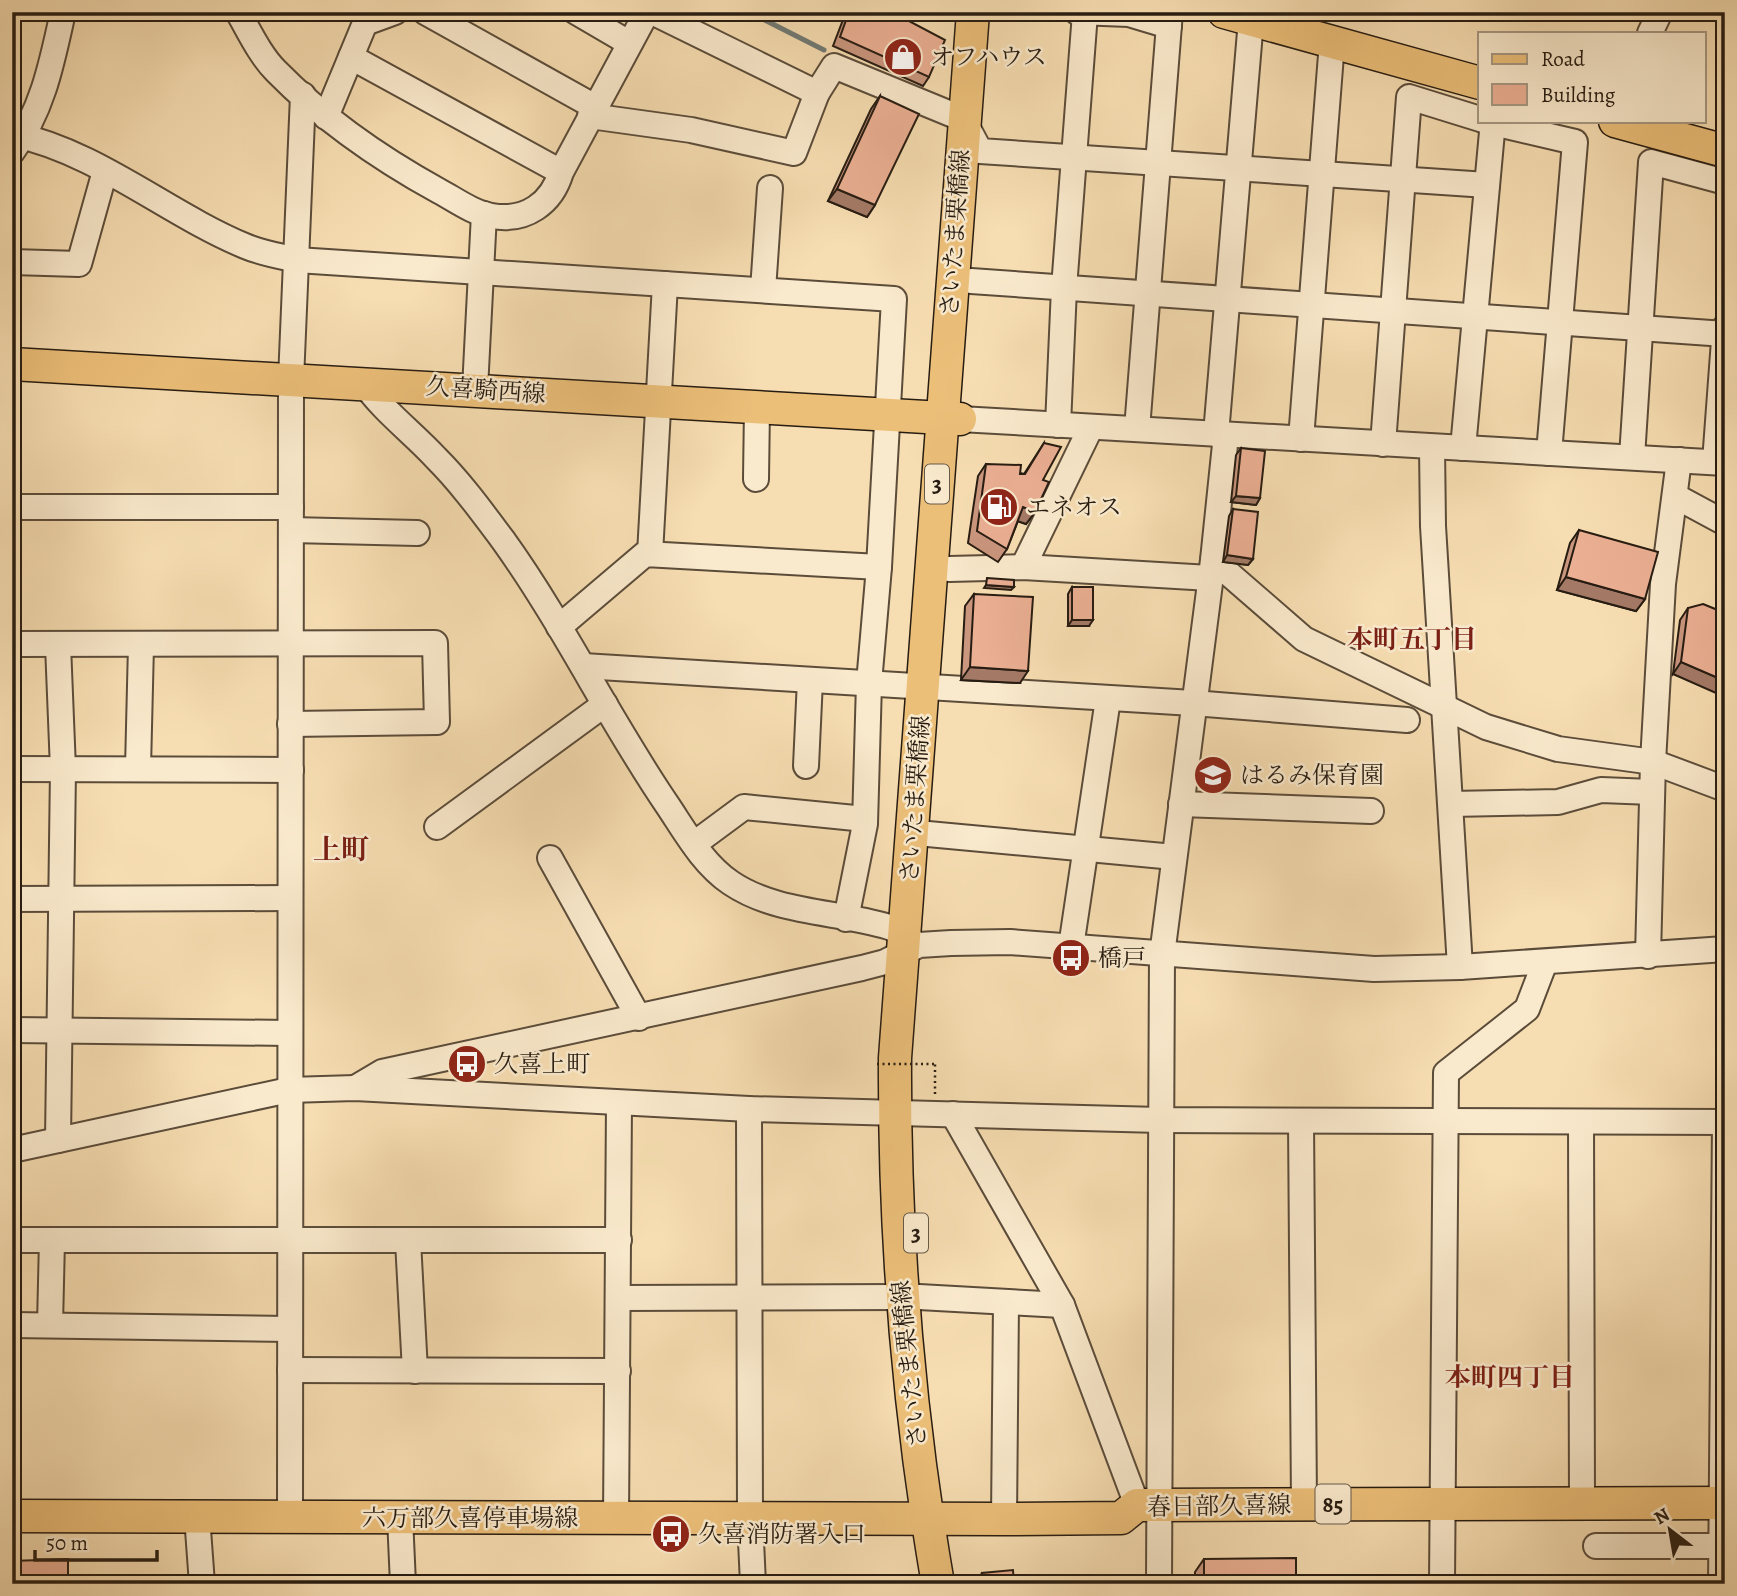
<svg xmlns="http://www.w3.org/2000/svg" width="1737" height="1596" font-family="Alegreya,'Noto Serif JP',serif">
	<style>
		.lines { fill: none; stroke-linecap: round; stroke-linejoin: round }
		.stream { stroke: #707a75; stroke-width: 5 }
		.minor-casing { stroke: #5b4c3a; stroke-width: 28 }
		.major-casing { stroke: #271c12; stroke-width: 35 }
		.path { stroke: #271c12; stroke-width: 2.5; stroke-dasharray: 2 3.5; stroke-linecap: butt }
		.minor { stroke: #faeacd; stroke-width: 24 }
		.major { stroke: #ecbf79; stroke-width: 32 }
		.path-bridge { stroke: #271c12; stroke-width: 2.5; stroke-dasharray: 2 3.5; stroke-linecap: butt }
		.wall { fill: #ca967e; stroke: #271c12; stroke-width: 2 }
		.shaded-wall { fill: #a47a67; stroke: #271c12; stroke-width: 2 }
		.building { fill: #ebaf93; stroke: #271c12; stroke-width: 2 }
		.labels { text-anchor: middle; stroke-width: 5; stroke-linejoin: round; paint-order: stroke }
		.shield { fill: #faeacd; stroke: #665a4a; stroke-width: 2 }
		.shield-label { font-size: 23px; font-weight: bold; fill: #271c12 }
		.poi-label { font-size: 24px; fill: #271c12; stroke: #faeacd; text-anchor: start }
		.street-label { font-size: 24px; fill: #271c12; stroke: #faeacd }
		.neighbourhood-label { font-size: 26px; font-weight: bold; fill: #7a1f14; stroke: #faeacd }
		.quarter-label { font-size: 28px; font-weight: bold; fill: #7a1f14; stroke: #faeacd }
	</style>
	<rect width="100%" height="100%" fill="#f7deb2"/>
	<filter id="stains"><feTurbulence type="fractalNoise" baseFrequency=".00286" numOctaves="4"/><feColorMatrix values="0 0 0 0 .2 0 0 0 0 .09 0 0 0 0 .02 0 0 0 .5 -.17"/></filter>
	<radialGradient id="worn" r=".72"><stop offset=".6" stop-color="#630" stop-opacity="0"/><stop offset="1" stop-color="#630" stop-opacity=".3"/></radialGradient>
	<g class="lines">
		<!-- stream -->
		<path class="stream" d="M749,12l75,38"/>
		<defs>
			<g id="minor">
				<path d="M238,12c11,19 22,43 38,59 48,49 103,87 163,120 17,9 34,22 53,25 34,6 60,-13 69,-44l86,-160"/>
				<path d="M425,12l170,95"/>
				<path d="M576,12l53,31"/>
				<path d="M652,12l165,81 17,-27 129,53 17,32 507,34"/>
				<path d="M1077,12l52,2 40,12"/>
				<path d="M1650,33l10,-21"/>
				<path d="M351,57l210,115"/>
				<path d="M590,116l101,14 103,23 23,-60"/>
				<path d="M326,117l39,-94 30,-11"/>
				<path d="M1485,121l90,21 -26,311"/>
				<path d="M12,134c86,18 154,79 233,112 16,7 35,10 52,14l597,39 -15,268 -10,116 -4,141 -19,95"/>
				<path d="M12,152c31,-42 40,-90 51,-140"/>
				<path d="M12,262l67,2 26,-93"/>
				<path d="M971,281l754,53"/>
				<path d="M763,290l7,-102"/>
				<path d="M363,382c20,29 49,50 73,76 25,25 46,54 67,82 61,85 106,180 165,266 18,27 35,58 63,77 46,31 107,28 158,44 9,3 19,11 27,17"/>
				<path d="M475,389l9,-175"/>
				<path d="M960,419l765,44"/>
				<path d="M1058,425l6,-137 21,-275"/>
				<path d="M1137,429l33,-417"/>
				<path d="M1216,434l35,-414"/>
				<path d="M1301,439l31,-397"/>
				<path d="M1383,444l26,-347 71,22"/>
				<path d="M1432,447l1,79 27,441"/>
				<path d="M1463,448l30,-327"/>
				<path d="M1632,457l19,-295 74,20"/>
				<path d="M1715,462l10,-135"/>
				<path d="M756,479l1,-72"/>
				<path d="M1675,496l50,27"/>
				<path d="M12,507h279"/>
				<path d="M291,530l126,3"/>
				<path d="M650,554l15,-270"/>
				<path d="M1213,560l91,79 182,88 72,22 95,13 72,27"/>
				<path d="M1023,567l68,-140"/>
				<path d="M949,569l74,-2 187,11"/>
				<path d="M559,627l86,-73 234,13"/>
				<path d="M12,644l423,-1 2,79 -147,2"/>
				<path d="M583,666l610,37 214,17"/>
				<path d="M806,766l4,-86"/>
				<path d="M138,768l3,-123"/>
				<path d="M12,769l279,1"/>
				<path d="M1181,804l190,7"/>
				<path d="M1451,804l107,-2 43,-12 51,2"/>
				<path d="M437,827l168,-123"/>
				<path d="M928,834l246,23"/>
				<path d="M694,844l50,-37 121,12"/>
				<path d="M550,858l89,160"/>
				<path d="M12,899l278,-1"/>
				<path d="M1071,947l37,-248"/>
				<path d="M1648,956l5,-194 10,-178 16,-124"/>
				<path d="M12,1030l277,3"/>
				<path d="M355,1088l27,-16 480,-104 23,-6 34,-17 32,-2 59,-1 364,27 86,-2 265,-18"/>
				<path d="M749,1109l1,410 3,65"/>
				<path d="M953,1114l109,191 75,200"/>
				<path d="M1301,1121l3,383"/>
				<path d="M1581,1122l1,382"/>
				<path d="M58,1140l5,-371 -5,-124"/>
				<path d="M12,1150l277,-60 66,-2 394,21 411,11 565,2"/>
				<path d="M12,1240h607"/>
				<path d="M408,1241l7,130"/>
				<path d="M919,1297l143,8"/>
				<path d="M618,1298l283,-1"/>
				<path d="M12,1325l277,4"/>
				<path d="M50,1325l2,-85"/>
				<path d="M290,1370l328,1"/>
				<path d="M197,1516l5,68"/>
				<path d="M290,1517l1,-1137 12,-285"/>
				<path d="M400,1517l3,67"/>
				<path d="M616,1519l3,-416"/>
				<path d="M1004,1519l2,-217"/>
				<path d="M1596,1546h125"/>
				<path d="M1159,1584l3,-629 51,-395 13,-125"/>
				<path d="M1442,1584l4,-511 81,-64 18,-47"/>
				<path d="M1721,1584l4,-462"/>
			</g>
			<g id="major">
				<path d="M1224,12l256,71"/>
				<path d="M1615,121l110,30"/>
				<path d="M12,364l948,55"/>
				<path d="M12,1516l992,3 117,-1 16,-13h21l567,-2"/>
				<path d="M938,1584c-30,-174 -44,-349 -43,-526l78,-1046"/>
			</g>
		</defs>
		<!-- minor casing -->
		<use href="#minor" class="minor-casing"/>
		<!-- major casing -->
		<use href="#major" class="major-casing"/>
		<!-- path -->
		<path class="path" d="M935,1094v-30"/>
		<!-- minor -->
		<use href="#minor" class="minor"/>
		<!-- major -->
		<use href="#major" class="major"/>
		<!-- path-bridge -->
		<path class="path-bridge" d="M877,1064h58"/>
	</g>
	<!-- wall -->
	<g class="wall">
		<path d="M846,12h46l37,65 -6,9 -90,-40z"/>
		<path d="M880,96l-5,109 -8,12 -39,-16 43,-92z"/>
		<path d="M1044,443l-1,37 -8,32 -9,12 -8,-3 -11,28 -9,13 -30,-19 10,-67 8,-12 38,10z"/>
		<path d="M1241,448l19,50 -4,7 -25,-3 5,-47z"/>
		<path d="M1233,509l20,50 -5,6 -25,-3 6,-46z"/>
		<path d="M1579,530l66,69 -9,12 -79,-21 13,-47z"/>
		<path d="M1072,587l17,39h-21v-32z"/>
		<path d="M974,594l46,89 -59,-3 4,-74z"/>
		<path d="M1688,608l37,5 -52,61 7,-54z"/>
		<path d="M1204,1559l92,25h-101v-12z"/>
		<path d="M982,1573l32,11h-36v-5z"/>
	</g>
	<!-- shaded-wall -->
	<g class="shaded-wall">
		<path d="M837,189l38,16 -8,12 -39,-16z"/>
		<path d="M1236,496l24,2 -4,7 -25,-3z"/>
		<path d="M1023,507l12,5 -9,12 -12,-4z"/>
		<path d="M1227,555l26,4 -5,6 -25,-3z"/>
		<path d="M1566,577l79,22 -9,12 -79,-21z"/>
		<path d="M986,585l28,2 -3,3 -27,-2z"/>
		<path d="M1072,620h21l-4,6h-21z"/>
		<path d="M1681,662l44,19v16l-52,-23z"/>
		<path d="M970,667l58,4 -8,12 -59,-3z"/>
	</g>
	<!-- building -->
	<g class="building">
		<path d="M849,12h43l53,28 -16,37 -89,-40z"/>
		<path d="M880,96l39,18 -44,91 -38,-16z"/>
		<path d="M1044,443l17,4 -18,33 6,2 -14,30 -12,-5 -16,42 -30,-18 9,-67 35,1 -1,9h5z"/>
		<path d="M1241,448l24,3 -5,47 -24,-2z"/>
		<path d="M1233,509l25,3 -5,47 -26,-4z"/>
		<path d="M1579,530l79,22 -13,47 -79,-22z"/>
		<path d="M987,578l27,2v7l-28,-2z"/>
		<rect x="1072" y="587" width="21" height="33"/>
		<path d="M974,594l59,3 -5,74 -58,-4z"/>
		<path d="M1703,604l22,9v68l-44,-19 7,-54z"/>
		<path d="M1296,1558v26h-92v-25z"/>
		<path d="M68,1559v25h-56v-23z"/>
		<path d="M1013,1570l1,14h-31l-1,-11z"/>
	</g>
	<!-- icons -->
	<defs>
		<symbol id="shop-disc" viewBox="-11 -11 22 22"><circle r="9.5" fill="#8f2418" stroke="#faeacd"/><path d="M-5-2.5h2.3a2.7 3.5 0 0 1 5.4 0H5L5.5 6h-11ZM-1.5-2.5h3a1.5 2.3 0 0 0-3 0Z" fill="#fff"/></symbol>
		<symbol id="fuel-disc" viewBox="-11 -11 22 22"><circle r="9.5" fill="#8f2418" stroke="#faeacd"/><path d="M-5.5-6h7V0h2V4h1.3V-2.5L3-4.5l.8-.8L6-3V5H2.5V1h-1V6h-7ZM-4.2-4.7v3.2H.2V-4.7Z" fill="#fff"/></symbol>
		<symbol id="school-disc" viewBox="-11 -11 22 22"><circle r="9.5" fill="#8f2418" stroke="#faeacd"/><path d="M0-5L7-2L0 1L-7-2ZM-4 1L0 2.5L4 1V4Q0 6-4 4Z" fill="#fff"/></symbol>
		<symbol id="bus-disc" viewBox="-11 -11 22 22"><circle r="9.5" fill="#8f2418" stroke="#faeacd"/><path d="M-5-6H5V4H4V6H2V4H-2V6H-4V4H-5ZM-3.5-4V0h7V-4ZM-3.5 1.2v1.5H-2V1.2ZM2 1.2v1.5H3.5V1.2Z" fill="#fff"/></symbol>
	</defs>
	<g fill-rule="evenodd">
		<use href="#shop-disc" x="881" y="35" width="44" height="44"/>
		<use href="#fuel-disc" x="977" y="485" width="44" height="44"/>
		<use href="#school-disc" x="1191" y="753" width="44" height="44"/>
		<use href="#bus-disc" x="1049" y="936" width="44" height="44"/>
		<use href="#bus-disc" x="445" y="1042" width="44" height="44"/>
		<use href="#bus-disc" x="649" y="1512" width="44" height="44"/>
	</g>
	<g class="labels">
		<!-- shield labels -->
		<g class="shield">
			<rect x="925" y="464.5" width="24" height="39" rx="5"/>
			<rect x="904" y="1213.5" width="24" height="39" rx="5"/>
			<rect x="1315.5" y="1484.5" width="35" height="39" rx="5"/>
		</g>
		<g class="shield-label">
			<text x="937" y="492">3</text>
			<text x="916" y="1241">3</text>
			<text x="1333" y="1512">85</text>
		</g>
		<!-- poi labels -->
		<g class="poi-label">
			<text x="930" y="65">オフハウス</text>
			<text x="1026" y="515">エネオス</text>
			<text x="1240" y="783">はるみ保育園</text>
			<text x="1098" y="966">橋戸</text>
			<text x="494" y="1072">久喜上町</text>
			<text x="698" y="1542">久喜消防署入口</text>
		</g>
		<!-- street labels -->
		<g class="street-label">
			<text transform="translate(955 233) rotate(-86)" y="8">さいたま栗橋線</text>
			<text transform="translate(486 390) rotate(4)" y="8">久喜騎西線</text>
			<text transform="translate(915 799) rotate(-86)" y="8">さいたま栗橋線</text>
			<text transform="translate(909 1364) rotate(-96)" y="8">さいたま栗橋線</text>
			<text transform="translate(1219 1506) rotate(-1)" y="8">春日部久喜線</text>
			<text x="470" y="1526">六万部久喜停車場線</text>
		</g>
		<!-- neighbourhood labels -->
		<g class="neighbourhood-label">
			<text x="1412" y="648">本町五丁目</text>
			<text x="1510" y="1386">本町四丁目</text>
		</g>
		<!-- quarter labels -->
		<g class="quarter-label">
			<text x="341" y="859">上町</text>
		</g>
	</g>
	<!-- margin -->
	<rect width="1737" height="1596" fill="none" stroke="#f7deb2" stroke-width="42"/>
	<rect x="14" y="14" width="1709" height="1568" fill="none" stroke="#271c12" stroke-width="3.5"/>
	<rect x="21" y="21" width="1695" height="1554" fill="none" stroke="#271c12" stroke-width="2"/>
	<!-- legend -->
	<rect x="1478" y="32" width="228" height="91" fill="#faeacd" stroke="#a69882" stroke-width="2"/>
	<rect x="1492" y="54" width="35" height="10" fill="#ecbf79" stroke="#a69882" stroke-width="2"/>
	<text x="1541" y="66" font-size="21" fill="#271c12">Road</text>
	<rect x="1492" y="84" width="35" height="21" fill="#ebaf93" stroke="#a69882" stroke-width="2"/>
	<text x="1541" y="102" font-size="21" fill="#271c12">Building</text>
	<!-- north arrow -->
	<g transform="translate(1670 1530) rotate(329)" stroke="#faeacd" stroke-width="5" paint-order="stroke">
	<path d="M0-5L12 26L0 18L-12 26Z" fill="#271c12"/>
	<text y="-10" font-size="19" font-weight="bold" text-anchor="middle" fill="#271c12">N</text>
	</g>
	<!-- scale -->
	<path d="M35 1550v10h122v-10" fill="none" stroke="#271c12" stroke-width="3.5"/>
	<text x="46" y="1550" font-size="21" fill="#271c12" stroke="#faeacd" stroke-width="5" paint-order="stroke">50 m</text>
	<rect width="100%" height="100%" filter="url(#stains)"/>
	<rect width="100%" height="100%" fill="url(#worn)"/>
</svg>
